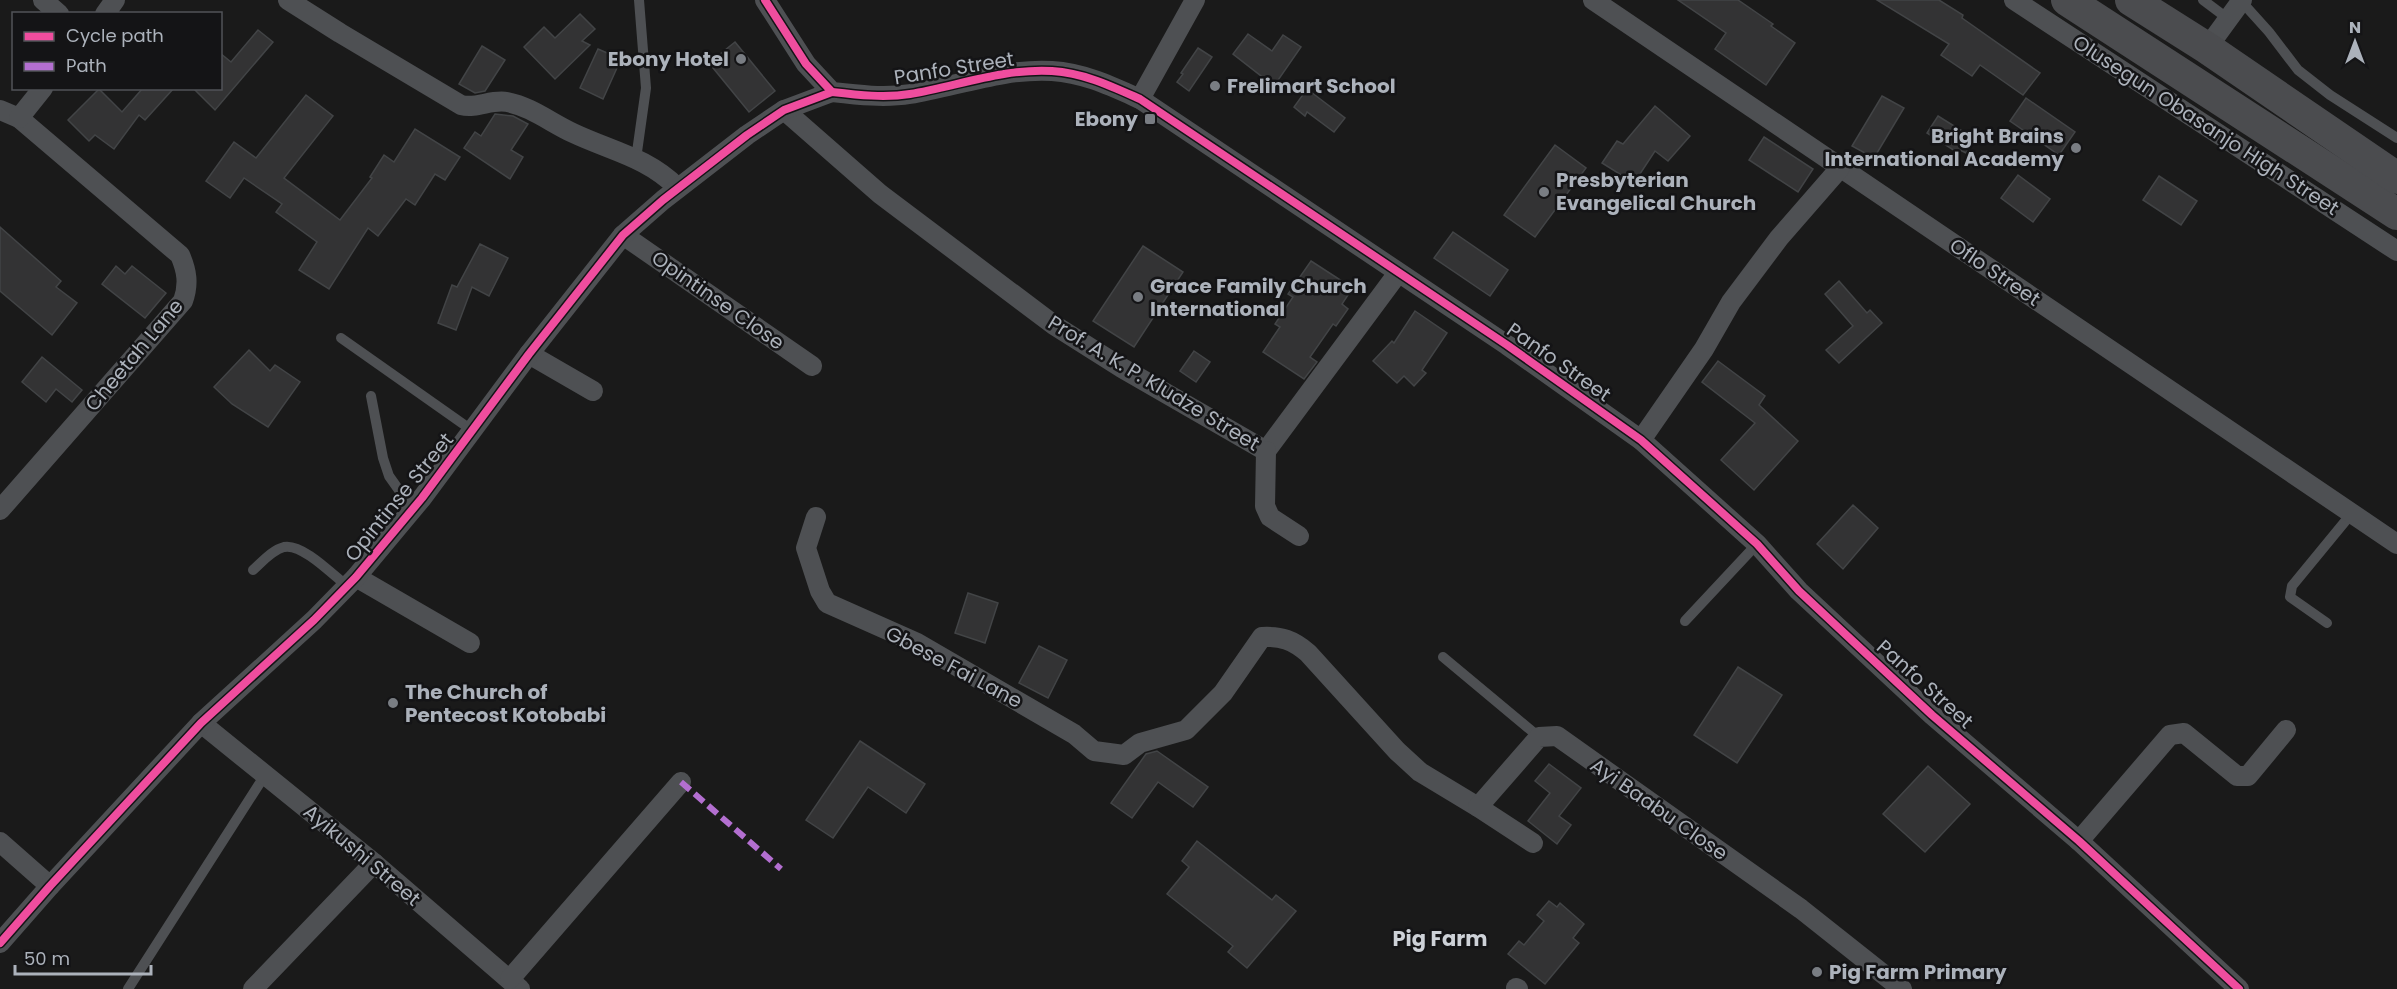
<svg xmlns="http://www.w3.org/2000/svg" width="2397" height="989" font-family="Poppins,sans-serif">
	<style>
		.building { fill: #333334; stroke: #424446; stroke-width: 1.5 }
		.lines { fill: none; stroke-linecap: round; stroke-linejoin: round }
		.service { stroke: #4e5053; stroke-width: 10 }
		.minor { stroke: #4e5053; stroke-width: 20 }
		.primary { stroke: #4b4c4f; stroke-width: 32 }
		.quiet { stroke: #b36fd0; stroke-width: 6; stroke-dasharray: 12 6; stroke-linecap: butt }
		.cycleway-casing { stroke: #141416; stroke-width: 11 }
		.cycleway { stroke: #ef4d9e; stroke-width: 8 }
		.poi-dot { fill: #797d83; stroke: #141416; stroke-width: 2 }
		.labels { text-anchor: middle; stroke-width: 5; stroke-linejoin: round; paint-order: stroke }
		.poi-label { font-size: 20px; font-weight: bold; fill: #acb2bb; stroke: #141416; text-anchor: start }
		.street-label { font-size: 20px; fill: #acb2bb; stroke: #141416 }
		.neighbourhood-label { font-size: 21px; font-weight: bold; fill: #cdd1d7; stroke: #141416 }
	</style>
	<rect width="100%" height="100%" fill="#1a1a1a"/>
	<!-- building -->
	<g class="building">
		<path d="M1678,0h60l35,24 -2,2 24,17 -29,42 -51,-36 11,-16z"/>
		<path d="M1877,0h62l24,15 -1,3 78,55 -17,22 -43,-30 -8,11 -31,-21 8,-11z"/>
		<path d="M580,14l15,15 -13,12 8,4 -35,34 -31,-32 20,-20 11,11z"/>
		<path d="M258,30l15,12 -58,68 -22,-22h27v-35l11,9z"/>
		<path d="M1248,34l24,17 11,-16 18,12 -27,39 -41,-32z"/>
		<path d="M735,42l40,49 -26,21 -40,-49z"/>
		<path d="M482,46l23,14 -20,31 -10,2 -16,-9z"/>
		<path d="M1198,48l14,9 -23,34 -12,-9 6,-8 -2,-1z"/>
		<path d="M598,49l23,10 -18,40 -23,-11z"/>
		<path d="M143,88h31l-29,32 -6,-5 -25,34 -19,-14 -6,6 -21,-21 31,-31 23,23z"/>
		<path d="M1307,89l38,29 -11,14 -27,-20 -2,4 -11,-9z"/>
		<path d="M306,95l27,21 -49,62 56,42 32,-42 -2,-1 14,-22 10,7 21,-33 45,28 -15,23 -10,-6 -20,31 -9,-6 -28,37 -10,-8 -39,61 -30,-19 18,-28 -41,-30 6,-8 -38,-26 -14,20 -24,-17 28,-39 22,16z"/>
		<path d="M1882,96l22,12 -30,50 -22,-12z"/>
		<path d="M2026,98l49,34 -16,23 -49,-34z"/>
		<path d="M1655,106l35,30 -22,25 -13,-10 -21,32 -32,-20 15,-22 6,3z"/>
		<path d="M495,114l18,2 15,8 -17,26 12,7 -13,22 -46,-31 11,-16 6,4z"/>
		<path d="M1938,116l37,23 -9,14 -6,-3 -2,3 -31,-20z"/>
		<path d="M1764,137l49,32 -15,23 -49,-32z"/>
		<path d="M1555,145l31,23 -51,69 -31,-22z"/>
		<path d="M2018,175l32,24 -17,23 -32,-24z"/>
		<path d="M2159,176l38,25 -16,24 -38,-25z"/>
		<path d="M0,227l61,54 -5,6 21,16 -25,32 -52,-44z"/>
		<path d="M1453,232l55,38 -18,26 -56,-38z"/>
		<path d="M480,244l28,14 -19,38 -17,-9 -16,43 -18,-7 14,-38 5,2z"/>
		<path d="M1143,246l40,26 -49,75 -41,-26z"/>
		<path d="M1311,261l34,22 -5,7 8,5 -6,9 6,5 -12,17 -3,-2 -23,33 7,5 -13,17 -41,-27 17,-25 -5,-3 18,-27 -5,-3z"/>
		<path d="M116,266l9,8 7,-8 34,27 -21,25 -43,-34z"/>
		<path d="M1839,281l28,32 3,-3 12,13 -43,40 -13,-13 27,-24 -28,-32z"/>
		<path d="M1415,311l32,22 -25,37 4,3 -12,13 -10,-10 -7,7 -24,-22 19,-20 2,2z"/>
		<path d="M249,350l21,21 5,-6 25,17 -32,45 -36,-23 -18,-17z"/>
		<path d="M1194,351l16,11 -14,20 -16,-11z"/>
		<path d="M42,357l40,33 -10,12 -16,-13 -10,13 -24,-20z"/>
		<path d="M1718,361l47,35 -6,9 39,36 -44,49 -33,-30 34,-37 -53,-41z"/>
		<path d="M1853,505l25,23 -35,41 -26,-25z"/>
		<path d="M968,593l30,10 -13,40 -30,-10z"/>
		<path d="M1039,646l28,14 -19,38 -29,-15z"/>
		<path d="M1738,667l44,28 -45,68 -43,-28z"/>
		<path d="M860,741l65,43 -19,29 -38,-26 -35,51 -27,-18z"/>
		<path d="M1157,751l51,36 -15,20 -35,-25 -26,36 -21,-15 35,-49z"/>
		<path d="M1549,764l32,24 -22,28 12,9 -14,19 -29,-23 22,-28 -15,-12z"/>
		<path d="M1928,766l42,38 -45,48 -42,-38z"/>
		<path d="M1197,841l75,59 4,-5 20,16 -49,57 -19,-16 5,-6 -66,-52 22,-27 -7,-6z"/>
		<path d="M1549,901l8,6 3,-4 24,21 -11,14 6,5 -34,41 -37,-30 11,-13 5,4 20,-24 -7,-6z"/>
	</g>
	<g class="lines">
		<!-- service -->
		<g class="service">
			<path d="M2203,0l24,18"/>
			<path d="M2241,1l28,31 29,38 32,25 67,43"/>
			<path d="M636,159l10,-71 -7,-88"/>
			<path d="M341,338l132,93"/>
			<path d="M371,396l12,62 6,18 24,34"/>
			<path d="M253,570c9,-8 19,-20 31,-23 18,-4 49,28 63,39"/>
			<path d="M1685,621l72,-77"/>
			<path d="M2327,623l-37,-26 2,-11 60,-73"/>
			<path d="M1443,657l96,80"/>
			<path d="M128,989l137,-214"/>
		</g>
		<!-- minor -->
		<g class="minor">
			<path d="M43,0l16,14"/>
			<path d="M288,0l52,33 121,72c16,4 30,-6 46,-3 25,5 44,21 66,31 38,18 74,24 105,55"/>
			<path d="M765,0l41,64 26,28c26,3 53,6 78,2 47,-8 95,-26 142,-23 32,2 59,15 88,28l367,246 134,95 116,104 42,47 133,124 147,126 160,148"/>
			<path d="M1593,0l804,544"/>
			<path d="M2014,0l383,251"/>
			<path d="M105,14l10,-14"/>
			<path d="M2207,48l35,-48"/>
			<path d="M1140,99l55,-99"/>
			<path d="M0,110l19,8 161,137c7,16 9,29 3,46l-183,209"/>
			<path d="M784,110l96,84 174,131 68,43 144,83"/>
			<path d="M19,118l24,-30"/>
			<path d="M623,235l189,131"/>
			<path d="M529,354l64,37"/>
			<path d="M1641,440l63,-91 27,-47 48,-64 61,-70"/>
			<path d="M1266,451l132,-178"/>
			<path d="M1266,451l-1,55 5,11 29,19"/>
			<path d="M816,517l-10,31 14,43 7,12 90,40 157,91 20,17 30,4 16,-12 46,-13 37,-37 39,-56c19,-1 31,3 46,16l89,98 23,21 58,35"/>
			<path d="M356,577l114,66"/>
			<path d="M201,723l173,140 146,126"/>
			<path d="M2079,841l91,-106 14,-2 53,43h11l38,-46"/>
			<path d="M0,842l50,44"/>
			<path d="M1533,843l-55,-36 61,-70 18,-1 244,173 101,80"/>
			<path d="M0,943l50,-57 151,-163 113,-103 42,-43 66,-79 107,-144 94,-119 40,-35 84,-65 37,-25 48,-18"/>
			<path d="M510,979l171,-197"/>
			<path d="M1516,988l2,1"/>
			<path d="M253,989l121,-126"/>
		</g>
		<!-- primary -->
		<g class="primary">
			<path d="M2067,0l330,214"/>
			<path d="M2131,0l76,48 190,130"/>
		</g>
		<!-- quiet -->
		<path class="quiet" d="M681,782l100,87"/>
		<defs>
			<g id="cycleway">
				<path d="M765,0l41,64 26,28c26,3 53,6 78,2 47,-8 95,-26 142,-23 32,2 59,15 88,28l367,246 134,95 116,104 42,47 133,124 147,126 160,148"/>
				<path d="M0,943l50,-57 151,-163 113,-103 42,-43 66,-79 107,-144 94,-119 40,-35 84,-65 37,-25 48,-18"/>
			</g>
		</defs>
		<!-- cycleway casing -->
		<use href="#cycleway" class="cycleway-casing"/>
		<!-- cycleway -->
		<use href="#cycleway" class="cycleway"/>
	</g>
	<!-- markers -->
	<g class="poi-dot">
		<circle cx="741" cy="59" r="6"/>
		<circle cx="1215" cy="86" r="6"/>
		<rect x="1144" y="113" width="12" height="12" rx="3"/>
		<circle cx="2076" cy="148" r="6"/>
		<circle cx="1544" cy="192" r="6"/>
		<circle cx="1138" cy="297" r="6"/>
		<circle cx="393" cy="703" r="6"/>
		<circle cx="1817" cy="972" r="6"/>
	</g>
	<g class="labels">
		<!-- poi labels -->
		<g class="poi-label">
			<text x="729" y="66" text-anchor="end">Ebony Hotel</text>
			<text x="1227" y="93">Frelimart School</text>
			<text x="1138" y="126" text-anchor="end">Ebony</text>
			<text x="2064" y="143" text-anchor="end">Bright Brains<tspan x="2064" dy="23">International Academy</tspan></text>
			<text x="1556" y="187">Presbyterian<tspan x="1556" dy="23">Evangelical Church</tspan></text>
			<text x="1150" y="293">Grace Family Church<tspan x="1150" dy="23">International</tspan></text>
			<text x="405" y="699">The Church of<tspan x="405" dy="23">Pentecost Kotobabi</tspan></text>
			<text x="1829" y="979">Pig Farm Primary</text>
		</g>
		<!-- street labels -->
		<g class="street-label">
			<text transform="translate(954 68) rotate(-9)" y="7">Panfo Street</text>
			<text transform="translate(2206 125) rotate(33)" y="7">Olusegun Obasanjo High Street</text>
			<text transform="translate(1995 272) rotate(34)" y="7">Oflo Street</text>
			<text transform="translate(718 300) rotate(35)" y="7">Opintinse Close</text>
			<text transform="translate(134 355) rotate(-50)" y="7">Cheetah Lane</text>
			<text transform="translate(1559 362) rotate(35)" y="7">Panfo Street</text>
			<text transform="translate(1154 383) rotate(31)" y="7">Prof. A. K. P. Kludze Street</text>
			<text transform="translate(399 497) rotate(-51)" y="7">Opintinse Street</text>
			<text transform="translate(954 667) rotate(28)" y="7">Gbese Fai Lane</text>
			<text transform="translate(1925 684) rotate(42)" y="7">Panfo Street</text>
			<text transform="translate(1659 809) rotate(35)" y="7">Ayi Baabu Close</text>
			<text transform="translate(362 855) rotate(40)" y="7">Ayikushi Street</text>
		</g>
		<!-- neighbourhood labels -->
		<g class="neighbourhood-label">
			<text x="1440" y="946">Pig Farm</text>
		</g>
	</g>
	<!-- legend -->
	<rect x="12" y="12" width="210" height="78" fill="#141416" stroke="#515358" stroke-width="1.5"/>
	<rect x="24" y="32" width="30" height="9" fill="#ef4d9e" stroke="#515358" stroke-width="1.5"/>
	<text x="66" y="42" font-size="18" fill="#acb2bb">Cycle path</text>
	<rect x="24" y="62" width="30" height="9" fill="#b36fd0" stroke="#515358" stroke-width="1.5"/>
	<text x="66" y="72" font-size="18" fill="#acb2bb">Path</text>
	<!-- north arrow -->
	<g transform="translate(2355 42)" stroke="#141416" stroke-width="4.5" paint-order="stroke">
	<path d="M0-4.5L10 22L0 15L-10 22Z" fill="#acb2bb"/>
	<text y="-9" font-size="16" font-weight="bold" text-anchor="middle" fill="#acb2bb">N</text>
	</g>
	<!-- scale -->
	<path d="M15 965v9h136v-9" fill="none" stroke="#acb2bb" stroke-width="3"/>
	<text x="24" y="965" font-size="18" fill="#acb2bb" stroke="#141416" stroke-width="4.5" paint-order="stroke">50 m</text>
</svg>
